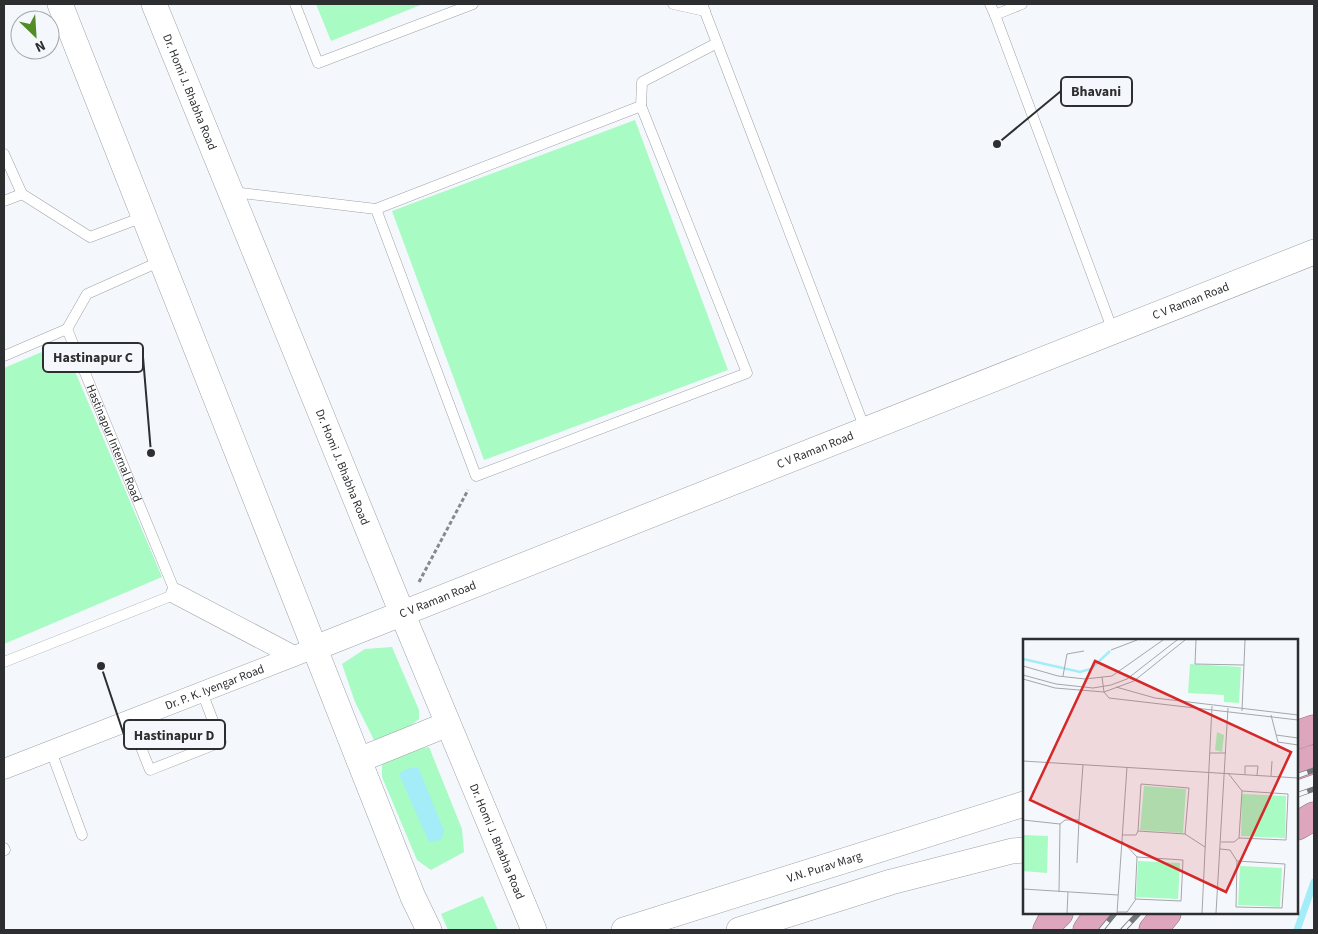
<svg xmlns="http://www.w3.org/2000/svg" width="1318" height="934" font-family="'Source Sans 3',sans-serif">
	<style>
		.green { fill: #a8fbc3 }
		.water { fill: #a4ecf8 }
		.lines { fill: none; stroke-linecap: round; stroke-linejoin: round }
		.stream { stroke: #a4ecf8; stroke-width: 7 }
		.service-casing { stroke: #9fa2a6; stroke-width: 11 }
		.minor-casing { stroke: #9fa2a6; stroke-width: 21 }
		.tertiary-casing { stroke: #9fa2a6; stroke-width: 26 }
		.trunk-casing { stroke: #9b6d80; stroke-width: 29 }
		.path { stroke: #87898c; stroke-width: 3; stroke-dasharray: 4 2.5; stroke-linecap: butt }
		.service { stroke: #fff; stroke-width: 10 }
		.minor { stroke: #fff; stroke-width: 20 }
		.tertiary { stroke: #fff; stroke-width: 25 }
		.trunk { stroke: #dea6bc; stroke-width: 28 }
		.rail-casing { stroke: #76787b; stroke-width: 5.5 }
		.rail { stroke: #f4f8fc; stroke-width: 4; stroke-dasharray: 11; stroke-linecap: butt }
		.labels { text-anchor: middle; stroke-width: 4; stroke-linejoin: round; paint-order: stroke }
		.street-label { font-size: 12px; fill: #2d2e30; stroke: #f4f8fc }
		.inset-river { fill: none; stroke: #a4ecf8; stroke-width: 2.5 }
		.inset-road { fill: none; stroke: #a4a7aa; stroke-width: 1 }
		.view { fill: #d62828; fill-opacity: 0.15; stroke: #d62828; stroke-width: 2.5 }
		.inset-edge { fill: none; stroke: #2d2e30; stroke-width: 2.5 }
		.leader { fill: none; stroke: #2d2e30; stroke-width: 2 }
		.callout-dot { fill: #2d2e30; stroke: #f4f8fc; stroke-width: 2 }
		.callout { fill: #f4f8fc; stroke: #2d2e30; stroke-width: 2 }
		.callout-label { font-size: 14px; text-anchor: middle; font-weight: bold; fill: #2d2e30 }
	</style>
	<rect width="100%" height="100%" fill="#f4f8fc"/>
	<!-- green -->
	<g class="green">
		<path d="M316,4h107l-92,37z"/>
		<path d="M635,120l93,250 -244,90 -92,-249z"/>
		<path d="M63,343l99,234 -158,67v-276z"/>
		<path d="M392,647l27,63v9l-22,17 -23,4 -19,-38 -13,-38 23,-15z"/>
		<path d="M429,747l33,82 2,23 -33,18 -14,-10 -35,-83v-17l26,-9z"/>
		<path d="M483,896l15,34h-50l-7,-16z"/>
	</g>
	<!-- water -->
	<path class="water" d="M418,767l26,64 -3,9 -12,2 -30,-68 7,-5z"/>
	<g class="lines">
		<!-- stream -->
		<path class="stream" d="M1297,930l17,-48"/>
		<defs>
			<g id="service">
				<path d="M295,4l23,59 155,-59"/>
				<path d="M673,4l32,7"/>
				<path d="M702,4l163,425"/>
				<path d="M990,4l5,11"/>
				<path d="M1022,4l-27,11 118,316"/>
				<path d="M641,106l106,267 -271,103 -100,-267z"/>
				<path d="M641,106l1,-24 75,-39"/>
				<path d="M4,154l18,40 68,43 53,-20"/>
				<path d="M233,192l143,17"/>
				<path d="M4,201l18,-7"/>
				<path d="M67,329l20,-35 74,-33"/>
				<path id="s1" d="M4,356l63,-27 109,265 -172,68"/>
				<path d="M130,720l20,50 71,-28 -19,-50"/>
				<path d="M51,751l31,84"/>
				<path d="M4,848l1,2"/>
			</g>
			<g id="minor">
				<path d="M176,594l118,62"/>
				<path id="s2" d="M4,769l311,-121"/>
			</g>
			<g id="tertiary">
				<path d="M60,4l353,893 16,33"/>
				<path id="s3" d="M154,4l248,609 132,317"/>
				<path id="s4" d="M315,648l999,-396"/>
				<path d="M359,760l89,-36"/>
				<path id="s5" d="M624,930l400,-126"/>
				<path d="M739,930l152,-48 121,-31 12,-1"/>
			</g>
			<g id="trunk">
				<path d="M1297,735l17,-6"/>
				<path d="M1297,765l17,-6"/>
				<path d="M1297,826l17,-10"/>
				<path d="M1047,930l5,-10 7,-7"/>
				<path d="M1087,930l12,-17"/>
				<path d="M1153,930l14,-17"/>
			</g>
		</defs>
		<!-- service casing -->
		<use href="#service" class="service-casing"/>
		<!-- minor casing -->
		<use href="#minor" class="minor-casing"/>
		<!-- tertiary casing -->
		<use href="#tertiary" class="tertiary-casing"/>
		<!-- trunk casing -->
		<use href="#trunk" class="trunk-casing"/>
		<!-- path -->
		<path class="path" d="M419,582l49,-92"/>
		<!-- service -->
		<use href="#service" class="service"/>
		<!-- minor -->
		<use href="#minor" class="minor"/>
		<!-- tertiary -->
		<use href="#tertiary" class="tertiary"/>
		<!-- trunk -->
		<use href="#trunk" class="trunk"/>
		<defs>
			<g id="rail">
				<path d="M1297,776l17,-6"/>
				<path d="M1297,795l17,-6"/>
				<path d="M1101,930l14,-17"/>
				<path d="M1123,930l16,-17"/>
			</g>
		</defs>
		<!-- rail casing -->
		<use href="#rail" class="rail-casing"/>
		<!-- rail -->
		<use href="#rail" class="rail"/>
	</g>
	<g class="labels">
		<!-- street labels -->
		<g class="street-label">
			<text dy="4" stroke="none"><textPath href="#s3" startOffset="95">Dr. Homi J. Bhabha Road</textPath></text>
			<text dy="4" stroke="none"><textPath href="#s4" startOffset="942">C V Raman Road</textPath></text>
			<text dy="4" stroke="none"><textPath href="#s1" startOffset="192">Hastinapur Internal Road</textPath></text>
			<text dy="4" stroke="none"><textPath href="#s4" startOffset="538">C V Raman Road</textPath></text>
			<text dy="4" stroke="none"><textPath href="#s3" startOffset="500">Dr. Homi J. Bhabha Road</textPath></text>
			<text dy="4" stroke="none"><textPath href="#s4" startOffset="132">C V Raman Road</textPath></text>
			<text dy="4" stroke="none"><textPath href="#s2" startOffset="226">Dr. P. K. Iyengar Road</textPath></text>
			<text dy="4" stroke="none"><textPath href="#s3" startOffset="905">Dr. Homi J. Bhabha Road</textPath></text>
			<text dy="4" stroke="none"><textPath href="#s5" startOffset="210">V.N. Purav Marg</textPath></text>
		</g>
	</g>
	<!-- overview -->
	<g transform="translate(1023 639)">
		<rect width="275" height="275" fill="#f4f8fc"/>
		<path d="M167,25l51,3 -2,36 -15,-1v-7l-36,-2zM194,93l7,3 -2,17 -7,-2zM121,147l42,3 -3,44 -43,-3zM219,155l44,2 -1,42 -44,-2zM0,196l25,1 -1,37 -24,-2zM115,222l42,2 -2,36 -42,-2zM217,227l42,2 -2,39 -42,-2z" fill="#a8fbc3"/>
		<path class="inset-river" d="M0,20l57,13 11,-3 19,-18"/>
		<path class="inset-road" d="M173,1l-1,24 49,1M88,11l26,-10M0,27l35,10 27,3 27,-3 51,-36M0,36l33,9 37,4 18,-3 16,-6 50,-39M40,37l4,-22 17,-3M79,38l2,15 5,6 189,22M0,40l32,9 49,4 30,-11 51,-41M93,48l39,11 143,17M219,72l3,-71M248,76l7,27 20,3M253,96l22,3M187,114h16M0,122l275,17M205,134l14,18 -3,47 47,2 2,-46 -46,-3M222,135v-8h13l-1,9M248,137l1,-15M118,145l48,4 -4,46 -47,-3zM0,181l37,4 -1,68M37,185l5,-4h14l4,-55M162,195l20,13M99,196h14l2,-4M99,202l15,16 -2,42 46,2 2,-41 -46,-3M198,203h13l5,-4M197,210l10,1 7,11 -1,46 46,1 3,-44 -48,-3M54,224l2,-43M0,250l95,6M94,273h10l9,-13M44,274l1,-21M94,274l10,-146M179,274l10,-207M193,274l12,-205"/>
		<path class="view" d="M72,22l196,91 -65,140 -196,-92z"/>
		<rect width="275" height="275" class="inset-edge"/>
	</g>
	<!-- callouts -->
	<path class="leader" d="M997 144L1061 91M151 453L143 357M101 666L124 735"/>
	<g class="callout-dot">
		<circle cx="997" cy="144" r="5"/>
		<circle cx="151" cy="453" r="5"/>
		<circle cx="101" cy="666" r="5"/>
	</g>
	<g class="callout">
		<rect x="1061" y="77" width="71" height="29" rx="5"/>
		<rect x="43" y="343" width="100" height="29" rx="5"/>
		<rect x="124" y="720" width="101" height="29" rx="5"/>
	</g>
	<g class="callout-label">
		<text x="1096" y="96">Bhavani</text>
		<text x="93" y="362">Hastinapur C</text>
		<text x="174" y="740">Hastinapur D</text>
	</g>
	<!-- border -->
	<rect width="1318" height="934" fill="none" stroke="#2d2e30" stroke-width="10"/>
	<!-- north arrow -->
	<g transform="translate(35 35) rotate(155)"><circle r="24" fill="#f4f8fc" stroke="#a4a7aa"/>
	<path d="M0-4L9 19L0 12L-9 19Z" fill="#538b27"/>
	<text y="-8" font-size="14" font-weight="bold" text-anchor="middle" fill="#2d2e30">N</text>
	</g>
</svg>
